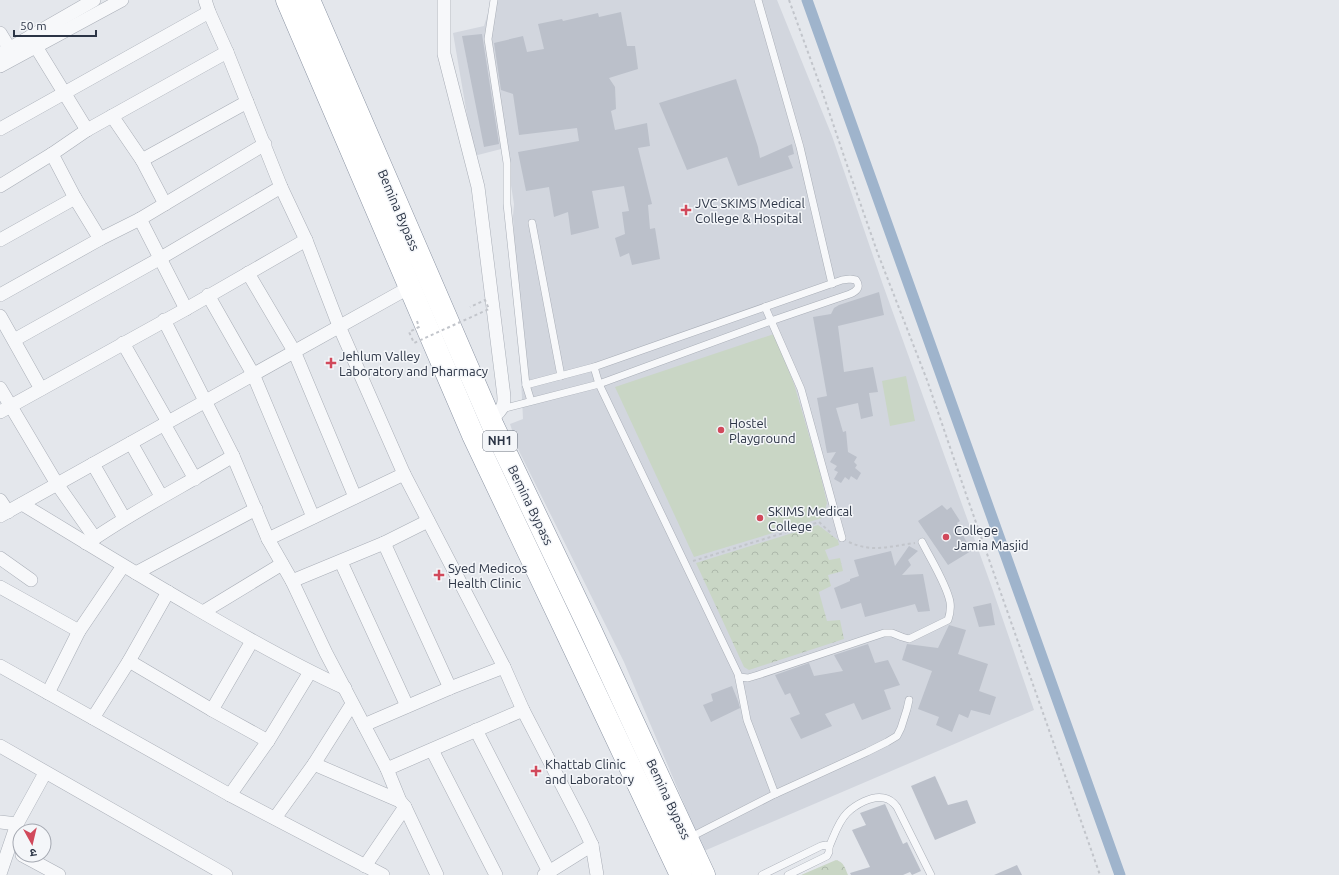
<svg xmlns="http://www.w3.org/2000/svg" width="1339" height="875" font-family="Ubuntu,'Noto Sans Devanagari',sans-serif">
	<style>
		.built { fill: #d2d6de }
		.park { fill: url(#park-crowns) }
		.pitch { fill: #c9d6c5 }
		.lines { fill: none; stroke-linecap: round; stroke-linejoin: round }
		.canal { stroke: #9fb4cc; stroke-width: 11 }
		.building { fill: #bbc0ca }
		.lane-casing { stroke: #a9aeb7; stroke-width: 8 }
		.street-casing { stroke: #a9aeb7; stroke-width: 14 }
		.highway-casing { stroke: #8b94a3; stroke-width: 23 }
		.path { stroke: #c2c5cb; stroke-width: 2; stroke-dasharray: 3 3; stroke-linecap: butt }
		.lane { stroke: #f7f8fa; stroke-width: 7 }
		.street { stroke: #f7f8fa; stroke-width: 13 }
		.highway { stroke: #fff; stroke-width: 22 }
		.path-bridge { stroke: #c2c5cb; stroke-width: 2; stroke-dasharray: 3 3; stroke-linecap: butt }
		.poi-dot { fill: #d1495b; stroke: #f4f6f9; stroke-width: 1.5 }
		.labels { text-anchor: middle; stroke-width: 3; stroke-linejoin: round; paint-order: stroke }
		.shield { fill: #f4f6f9; stroke: #676e7b; stroke-width: 1 }
		.shield-label { font-size: 12px; font-weight: bold; fill: #2b3445 }
		.poi-label { font-size: 13px; fill: #2b3445; stroke: #f4f6f9; text-anchor: start }
		.street-label { font-size: 13px; fill: #2b3445; stroke: #f4f6f9 }
	</style>
	<defs>
		<pattern id="park-crowns" width="20" height="18" patternUnits="userSpaceOnUse"><rect width="20" height="18" fill="#c9d6c5"/><path d="M2 6a3 3 0 1 1 6 0M12 15a3 3 0 1 1 6 0" fill="none" stroke="#adb8ab"/></pattern>
	</defs>
	<rect width="100%" height="100%" fill="#e4e7ec"/>
	<!-- built -->
	<path class="built" d="M492,0h285l55,136 51,149 108,300 43,125 -330,141 -80,-189 -105,-211 -9,-27 13,-5 -10,-203 1,-12 -9,-56 -31,8 -21,-123 31,-7z"/>
	<!-- park -->
	<g class="park">
		<path d="M818,525l20,15 1,5 -14,5 4,10 11,-2 3,13 -15,4 3,11 -12,6 8,29 13,-1 4,19 -95,31 -5,-3 -48,-104z"/>
		<path d="M836,860c8,2 9,8 12,15h-47z"/>
	</g>
	<!-- pitch -->
	<g class="pitch">
		<path d="M774,334l20,50 26,89 7,30 -5,15 -128,39 -79,-170z"/>
		<path d="M906,376l9,45 -25,5 -8,-45z"/>
	</g>
	<g class="lines">
		<!-- canal -->
		<path class="canal" d="M807,0l313,875"/>
	</g>
	<!-- building -->
	<g class="building">
		<path d="M621,12l6,34h8l3,23 -29,9 6,9 1,22 -5,2 4,19 32,-7 3,23 -12,2 14,56 -4,1 2,24 5,-1 5,31 -28,6 -3,-12 -9,4 -5,-19 10,-4 -3,-22 7,-1 -5,-25 -32,5 7,37 -28,7 -3,-23 -14,5 -5,-30 -23,4 -8,-39 61,-11 -2,-13 -58,7 -6,-41 -12,-4 -7,-47 29,-7 4,16 17,-3 -6,-25 24,-5 1,2 35,-8 1,4z"/>
		<path d="M482,34l17,110 -15,3 -22,-111z"/>
		<path d="M736,79l22,68 2,11 32,-14 2,10 -6,2 5,12 -55,18 -11,-29 -40,13 -28,-67z"/>
		<path d="M879,292l5,23 -46,11 6,46 29,-5 5,25 -9,1 4,23 -12,3 -3,-16 -22,5 7,24 3,-1 2,21 9,5 -3,5 3,3 -2,3 6,5 -4,7 -6,-4 -2,4 -4,-3 -4,6 -7,-4 4,-7 -4,-2 3,-4 -7,-4 6,-10 -9,1 -10,-55 10,-2 -14,-79 18,-3 3,-6 5,-3z"/>
		<path d="M942,505l5,5 4,-3 9,14 -3,2 14,28 -23,14 -30,-44z"/>
		<path d="M909,546l9,5 -10,9 3,5 -9,10 21,-1 7,37 -12,1 -3,-8 -50,13 -4,-14 -20,6 -7,-21 16,-7v-2l9,-3 -5,-16 37,-9 4,15z"/>
		<path d="M991,603l4,22 -16,2 -6,-20z"/>
		<path d="M949,625l17,5 -8,24 30,10 -9,27 17,6 -6,18 -19,-5 -3,8 -9,-4 -7,18 -16,-7 3,-8 -21,-8 14,-38 -30,-11 5,-16 31,4z"/>
		<path d="M868,644l7,19 13,-3 12,25 -16,5 7,19 -29,11 -8,-17 -29,11 7,12 -31,13 -11,-21 10,-4 -10,-21 -5,2 -10,-20 34,-12 5,13 29,-5 -9,-16z"/>
		<path d="M732,686l6,15 2,7 -29,14 -8,-17 10,-4 -2,-7z"/>
		<path d="M935,776l13,29 19,-5 9,23 -41,17 -24,-54z"/>
		<path d="M885,804l18,40 4,-2 14,29 -9,4 -2,-3 -7,3h-52l-1,-2 20,-6 -18,-37 14,-5 -6,-12z"/>
		<path d="M1017,865l5,10h-28z"/>
	</g>
	<g class="lines">
		<defs>
			<g id="lane">
				<path d="M494,0l-6,39 19,124v41l19,181 5,16"/>
				<path d="M758,0l42,147 32,137"/>
				<path d="M532,223l29,153"/>
				<path d="M765,307l36,82 41,149"/>
				<path d="M594,367l5,17 139,290 9,46 28,74"/>
				<path d="M502,409l97,-25 172,-63 79,-27c7,-3 11,-7 6,-14l-6,-1 -8,1 -248,87 -68,18"/>
				<path d="M739,677l9,1 10,-3 126,-42h8l10,4 7,2 39,-19c2,-6 3,-12 2,-18 -3,-17 -20,-44 -28,-60"/>
				<path d="M689,838l86,-44 92,-42 20,-10 10,-6 4,-8 6,-19 2,-9"/>
				<path d="M829,847c5,-11 9,-25 18,-34 8,-8 25,-18 37,-15 6,1 10,5 13,9l34,68"/>
				<path d="M762,875l59,-29 5,-1 3,2v5l-2,4 -39,19"/>
			</g>
			<g id="street">
				<path d="M205,0l4,12 18,40 54,135 25,53 33,86 65,148 100,193 19,43 58,112 11,23 5,30"/>
				<path d="M444,0v54l34,133 24,193c2,21 7,25 -12,40"/>
				<path d="M0,33l14,23"/>
				<path d="M30,37l57,93"/>
				<path d="M227,52l-140,78 -35,24 23,44 25,41 40,-20 125,-75"/>
				<path d="M0,54l94,-54"/>
				<path d="M0,66l122,-66"/>
				<path d="M112,116l30,44 23,44"/>
				<path d="M0,129l209,-117"/>
				<path d="M142,160l105,-58"/>
				<path d="M0,186l52,-32"/>
				<path d="M140,219l46,90"/>
				<path d="M0,240l75,-42"/>
				<path d="M248,273l46,78 61,146"/>
				<path d="M0,295l100,-56"/>
				<path d="M208,295l45,79 60,143"/>
				<path d="M0,316l41,73"/>
				<path d="M164,320l69,136 35,83 24,42 34,72 61,116 13,32 5,6 32,68"/>
				<path d="M14,340l145,-81 122,-72"/>
				<path d="M123,343l45,79"/>
				<path d="M0,388l57,96 38,54 -9,5"/>
				<path d="M0,412l186,-103 120,-69"/>
				<path d="M164,424l31,55"/>
				<path d="M131,443l30,53"/>
				<path d="M93,464l31,54"/>
				<path d="M0,500l8,12"/>
				<path d="M22,504c58,35 116,71 175,105 48,28 97,56 148,79"/>
				<path d="M0,516l410,-229"/>
				<path d="M95,538c44,-30 92,-54 138,-82"/>
				<path d="M268,539l136,-65"/>
				<path d="M384,543l66,145"/>
				<path d="M0,558l31,22"/>
				<path d="M341,562l66,144"/>
				<path d="M136,573l120,-64"/>
				<path d="M292,581l92,-38 44,-22"/>
				<path d="M0,587l79,44"/>
				<path d="M203,612l79,-48"/>
				<path d="M129,661l83,49 56,31"/>
				<path d="M0,666l230,129 153,80"/>
				<path d="M48,693l31,-62 44,-65"/>
				<path d="M212,710l40,-69"/>
				<path d="M93,718l36,-57 39,-69"/>
				<path d="M364,725l86,-37 54,-21"/>
				<path d="M476,730l73,142"/>
				<path d="M0,746l226,129"/>
				<path d="M432,750l64,125"/>
				<path d="M314,764l86,37"/>
				<path d="M387,769l136,-59"/>
				<path d="M230,795l38,-54 42,-69"/>
				<path d="M275,818l39,-54 38,-60"/>
				<path d="M0,822l17,2"/>
				<path d="M22,855l37,20"/>
				<path d="M365,866l40,-59"/>
				<path d="M0,874l17,-50 28,-51"/>
				<path d="M544,875l48,-30"/>
			</g>
			<g id="highway">
				<path d="M287,0l186,435 93,196 115,244"/>
				<path d="M309,0l184,426 97,203 114,246"/>
			</g>
		</defs>
		<!-- lane casing -->
		<use href="#lane" class="lane-casing"/>
		<!-- street casing -->
		<use href="#street" class="street-casing"/>
		<!-- highway casing -->
		<use href="#highway" class="highway-casing"/>
		<!-- path -->
		<g class="path">
			<path d="M789,0l32,88 28,83 29,83 49,126 39,114 134,381"/>
			<path d="M849,542c23,11 42,4 66,1"/>
			<path d="M693,561l126,-39 13,12"/>
		</g>
		<!-- lane -->
		<use href="#lane" class="lane"/>
		<!-- street -->
		<use href="#street" class="street"/>
		<!-- highway -->
		<use href="#highway" class="highway"/>
		<!-- path-bridge -->
		<path class="path-bridge" d="M417,321l2,6 -10,5 5,11 75,-34 -4,-9 -15,7"/>
	</g>
	<!-- markers -->
	<g class="poi-dot">
		<path d="M684 204h4v4h4v4h-4v4h-4v-4h-4v-4h4z"/>
		<path d="M329 357h4v4h4v4h-4v4h-4v-4h-4v-4h4z"/>
		<circle cx="721" cy="430" r="4"/>
		<circle cx="760" cy="518" r="4"/>
		<circle cx="946" cy="537" r="4"/>
		<path d="M437 569h4v4h4v4h-4v4h-4v-4h-4v-4h4z"/>
		<path d="M534 765h4v4h4v4h-4v4h-4v-4h-4v-4h4z"/>
	</g>
	<g class="labels">
		<!-- shield labels -->
		<rect class="shield" x="483" y="431" width="34" height="20" rx="3"/>
		<g class="shield-label">
			<text x="500" y="445">NH1</text>
		</g>
		<!-- poi labels -->
		<g class="poi-label">
			<text x="695" y="208">JVC SKIMS Medical<tspan x="695" dy="15">College &amp; Hospital</tspan></text>
			<text x="339" y="361">Jehlum Valley<tspan x="339" dy="15">Laboratory and Pharmacy</tspan></text>
			<text x="729" y="428">Hostel<tspan x="729" dy="15">Playground</tspan></text>
			<text x="768" y="516">SKIMS Medical<tspan x="768" dy="15">College</tspan></text>
			<text x="954" y="535">College<tspan x="954" dy="15">Jamia Masjid</tspan></text>
			<text x="448" y="573">Syed Medicos<tspan x="448" dy="15">Health Clinic</tspan></text>
			<text x="545" y="769">Khattab Clinic<tspan x="545" dy="15">and Laboratory</tspan></text>
		</g>
		<!-- street labels -->
		<g class="street-label">
			<text transform="translate(399 210) rotate(67)" y="5">Bemina Bypass</text>
			<text transform="translate(531 505) rotate(64)" y="5">Bemina Bypass</text>
			<text transform="translate(669 799) rotate(65)" y="5">Bemina Bypass</text>
		</g>
	</g>
	<!-- north arrow -->
	<g transform="translate(32 843) rotate(172)"><circle r="19" fill="#f4f6f9" stroke="#a4a8b1"/>
	<path d="M0-3L7 15L0 10L-7 15Z" fill="#d1495b"/>
	<text y="-6" font-size="11" font-weight="bold" text-anchor="middle" fill="#2b3445">उ</text>
	</g>
	<!-- scale -->
	<path d="M14 30v6h82v-6" fill="none" stroke="#2b3445" stroke-width="2"/>
	<text x="20" y="30" font-size="12" fill="#2b3445" stroke="#f4f6f9" stroke-width="3" paint-order="stroke">50 m</text>
</svg>
